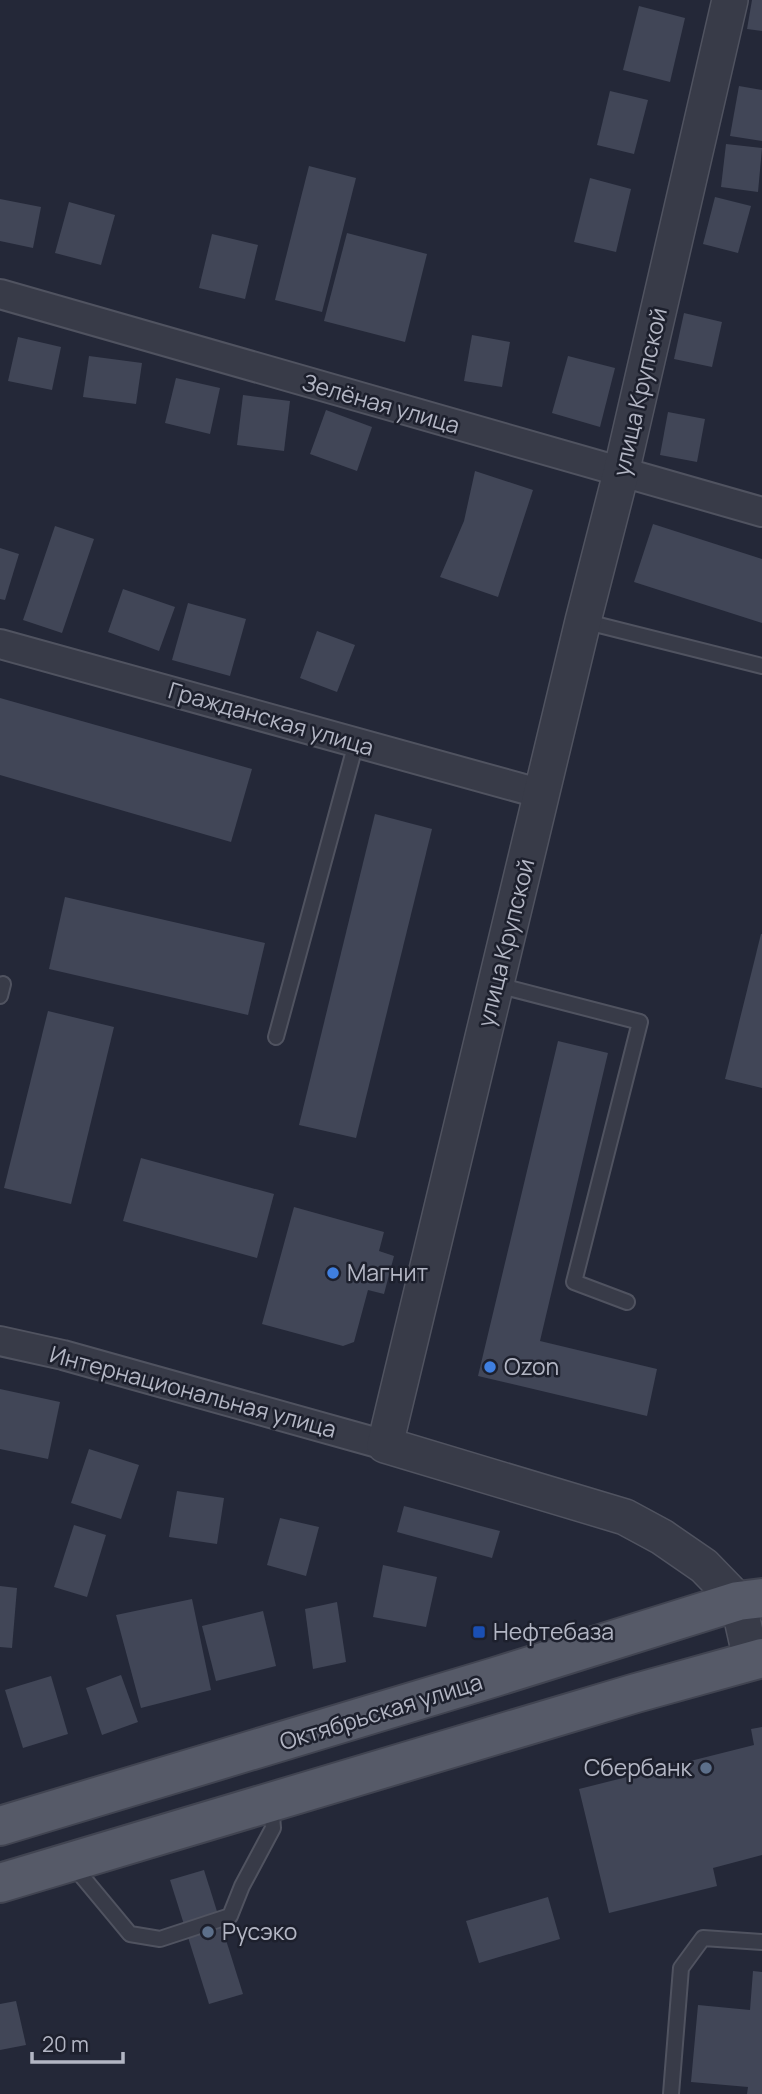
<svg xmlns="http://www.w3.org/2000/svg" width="762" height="2094" font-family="Manrope,sans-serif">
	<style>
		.building { fill: #414657 }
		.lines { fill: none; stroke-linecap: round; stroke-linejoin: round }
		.service-casing { stroke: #505360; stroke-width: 18 }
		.minor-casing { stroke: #505360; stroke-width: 32 }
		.tertiary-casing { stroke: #505360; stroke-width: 38 }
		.primary-casing { stroke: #414451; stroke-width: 42 }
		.service { stroke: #383b48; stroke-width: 14 }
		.minor { stroke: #383b48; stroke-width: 28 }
		.tertiary { stroke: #383b48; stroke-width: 35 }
		.primary { stroke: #565a68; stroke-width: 38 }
		.shop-dot { fill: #3f7fe0; stroke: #1d202d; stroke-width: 2.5 }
		.transit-dot { fill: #1a4fb4; stroke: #1d202d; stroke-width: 2.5 }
		.service-dot { fill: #5c6f8a; stroke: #1d202d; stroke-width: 2.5 }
		.labels { text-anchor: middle; stroke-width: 5; stroke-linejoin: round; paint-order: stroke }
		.street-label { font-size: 23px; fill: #b3b6c4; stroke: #1d202d }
		.poi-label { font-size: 23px; fill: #b3b6c4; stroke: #1d202d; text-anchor: start }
	</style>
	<rect width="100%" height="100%" fill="#242838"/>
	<!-- building -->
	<g class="building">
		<path d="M752,0h10v31l-15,-2z"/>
		<path d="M639,6l46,12 -15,64 -47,-12z"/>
		<path d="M739,86l23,4v51l-32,-5z"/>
		<path d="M610,91l38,9 -14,54 -37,-9z"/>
		<path d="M726,144l36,4 -4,44 -37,-5z"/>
		<path d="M309,166l47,12 -34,134 -47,-12z"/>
		<path d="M590,178l41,11 -15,63 -42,-10z"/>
		<path d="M715,197l36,9 -13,47 -35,-9z"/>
		<path d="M0,199l41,8 -8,41 -33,-7z"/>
		<path d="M69,202l46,13 -14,50 -46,-12z"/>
		<path d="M347,233l80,21 -22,88 -81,-21z"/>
		<path d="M212,234l46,11 -13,54 -46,-11z"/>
		<path d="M684,313l38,9 -10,45 -38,-8z"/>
		<path d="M472,335l38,7 -8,45 -38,-6z"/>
		<path d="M18,337l43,10 -9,43 -44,-9z"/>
		<path d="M89,356l53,7 -6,41 -53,-7z"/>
		<path d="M568,356l47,12 -15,59 -48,-14z"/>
		<path d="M176,378l44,10 -10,46 -45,-11z"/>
		<path d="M243,395l47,6 -6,50 -47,-6z"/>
		<path d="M326,410l46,17 -15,44 -47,-17z"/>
		<path d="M668,412l37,7 -8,43 -37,-7z"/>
		<path d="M475,471l58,19 -35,107 -58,-20 24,-56z"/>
		<path d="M653,524l109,35v64l-128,-41z"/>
		<path d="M55,526l39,13 -32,94 -39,-13z"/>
		<path d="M0,548l19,6 -14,46 -5,-1z"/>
		<path d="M123,589l52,18 -16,44 -51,-19z"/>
		<path d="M188,603l58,16 -16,57 -58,-16z"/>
		<path d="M317,631l38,14 -18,47 -37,-14z"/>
		<path d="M0,698l252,71 -21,73 -231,-67z"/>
		<path d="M375,814l57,15 -76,309 -57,-13z"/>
		<path d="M65,897l200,46 -17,72 -199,-46z"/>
		<path d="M761,934h1v154l-37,-9z"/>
		<path d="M48,1011l66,16 -43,177 -67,-16z"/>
		<path d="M558,1041l50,12 -68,288 117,28 -10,47 -169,-40z"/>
		<path d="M141,1158l133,36 -17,64 -134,-37z"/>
		<path d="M294,1207l90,25 -5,19 15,5 -10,38 -16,-4 -14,52 -11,4 -81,-22z"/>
		<path d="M0,1389l60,13 -12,57 -48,-10z"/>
		<path d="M89,1449l50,16 -18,54 -50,-16z"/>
		<path d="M177,1491l47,7 -7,46 -48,-7z"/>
		<path d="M404,1506l96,25 -8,27 -95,-26z"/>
		<path d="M280,1518l39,9 -13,49 -39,-11z"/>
		<path d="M74,1525l32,10 -19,62 -33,-10z"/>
		<path d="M383,1565l54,12 -11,50 -53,-10z"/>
		<path d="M0,1586l17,2 -5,60 -12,-1z"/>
		<path d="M192,1599l19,91 -70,18 -25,-93z"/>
		<path d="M337,1602l9,60 -33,7 -8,-60z"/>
		<path d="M263,1611l13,55 -60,15 -14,-55z"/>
		<path d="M121,1675l17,47 -36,13 -16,-47z"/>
		<path d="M51,1676l17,58 -45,14 -18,-58z"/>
		<path d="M762,1727v128l-49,13 4,18 -108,27 -30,-124 175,-44 -3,-16z"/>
		<path d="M204,1870l39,124 -34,10 -39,-124z"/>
		<path d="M548,1897l12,42 -81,24 -13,-42z"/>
		<path d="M753,1971l9,1v122h-15l1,-7 -57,-5 7,-77 52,5z"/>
		<path d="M16,2001l10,44 -26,5v-46z"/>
	</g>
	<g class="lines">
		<defs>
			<g id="service">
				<path d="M583,621l179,45"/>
				<path d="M497,985l143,37 -66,260 53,20"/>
				<path d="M0,996l3,-12"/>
				<path d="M276,1037l80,-294"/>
				<path d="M71,1863l59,71 30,5 70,-23 12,-30 31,-58 -2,-24"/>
				<path d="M671,2094l10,-126 22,-30 59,4"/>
			</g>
			<g id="minor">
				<path d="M0,294l762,218"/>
				<path d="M0,644l542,150"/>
				<path d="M0,1341l63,14 322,90"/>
			</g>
			<path id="tertiary" d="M730,0l-109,473 -38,148 -198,824 240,72 37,20 42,29 34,35 13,58"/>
			<g id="primary">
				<path d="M0,1826l495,-149 243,-76 24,-3"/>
				<path d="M0,1883l636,-190 126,-35"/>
			</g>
		</defs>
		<!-- service casing -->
		<use href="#service" class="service-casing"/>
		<!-- minor casing -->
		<use href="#minor" class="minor-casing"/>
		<!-- tertiary casing -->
		<use href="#tertiary" class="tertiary-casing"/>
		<!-- primary casing -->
		<use href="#primary" class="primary-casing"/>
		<!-- service -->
		<use href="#service" class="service"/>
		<!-- minor -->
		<use href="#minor" class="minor"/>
		<!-- tertiary -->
		<use href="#tertiary" class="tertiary"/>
		<!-- primary -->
		<use href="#primary" class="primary"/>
	</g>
	<!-- markers -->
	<g class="shop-dot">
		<circle cx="333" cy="1273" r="7"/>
		<circle cx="490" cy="1367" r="7"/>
	</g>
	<rect class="transit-dot" x="472" y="1625" width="14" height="14" rx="3.5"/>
	<g class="service-dot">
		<circle cx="706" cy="1768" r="7"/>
		<circle cx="208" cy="1932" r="7"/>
	</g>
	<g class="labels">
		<!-- street labels -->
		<g class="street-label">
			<text transform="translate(640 392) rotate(-77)" y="8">улица Крупской</text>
			<text transform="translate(381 404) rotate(16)" y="8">Зелёная улица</text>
			<text transform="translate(271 719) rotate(16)" y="8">Гражданская улица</text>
			<text transform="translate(506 943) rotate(-76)" y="8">улица Крупской</text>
			<text transform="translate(193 1392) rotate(15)" y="8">Интернациональная улица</text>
			<text transform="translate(381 1712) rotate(-17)" y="8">Октябрьская улица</text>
		</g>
		<!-- poi labels -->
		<g class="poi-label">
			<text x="347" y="1281">Магнит</text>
			<text x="504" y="1375">Ozon</text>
			<text x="493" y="1640">Нефтебаза</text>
			<text x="692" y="1776" text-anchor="end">Сбербанк</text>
			<text x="222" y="1940">Русэко</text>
		</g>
	</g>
	<!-- scale -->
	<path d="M32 2052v10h91v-10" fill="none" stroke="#b3b6c4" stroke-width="3.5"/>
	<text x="42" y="2052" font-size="21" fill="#b3b6c4" stroke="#1d202d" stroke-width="5" paint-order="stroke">20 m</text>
</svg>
